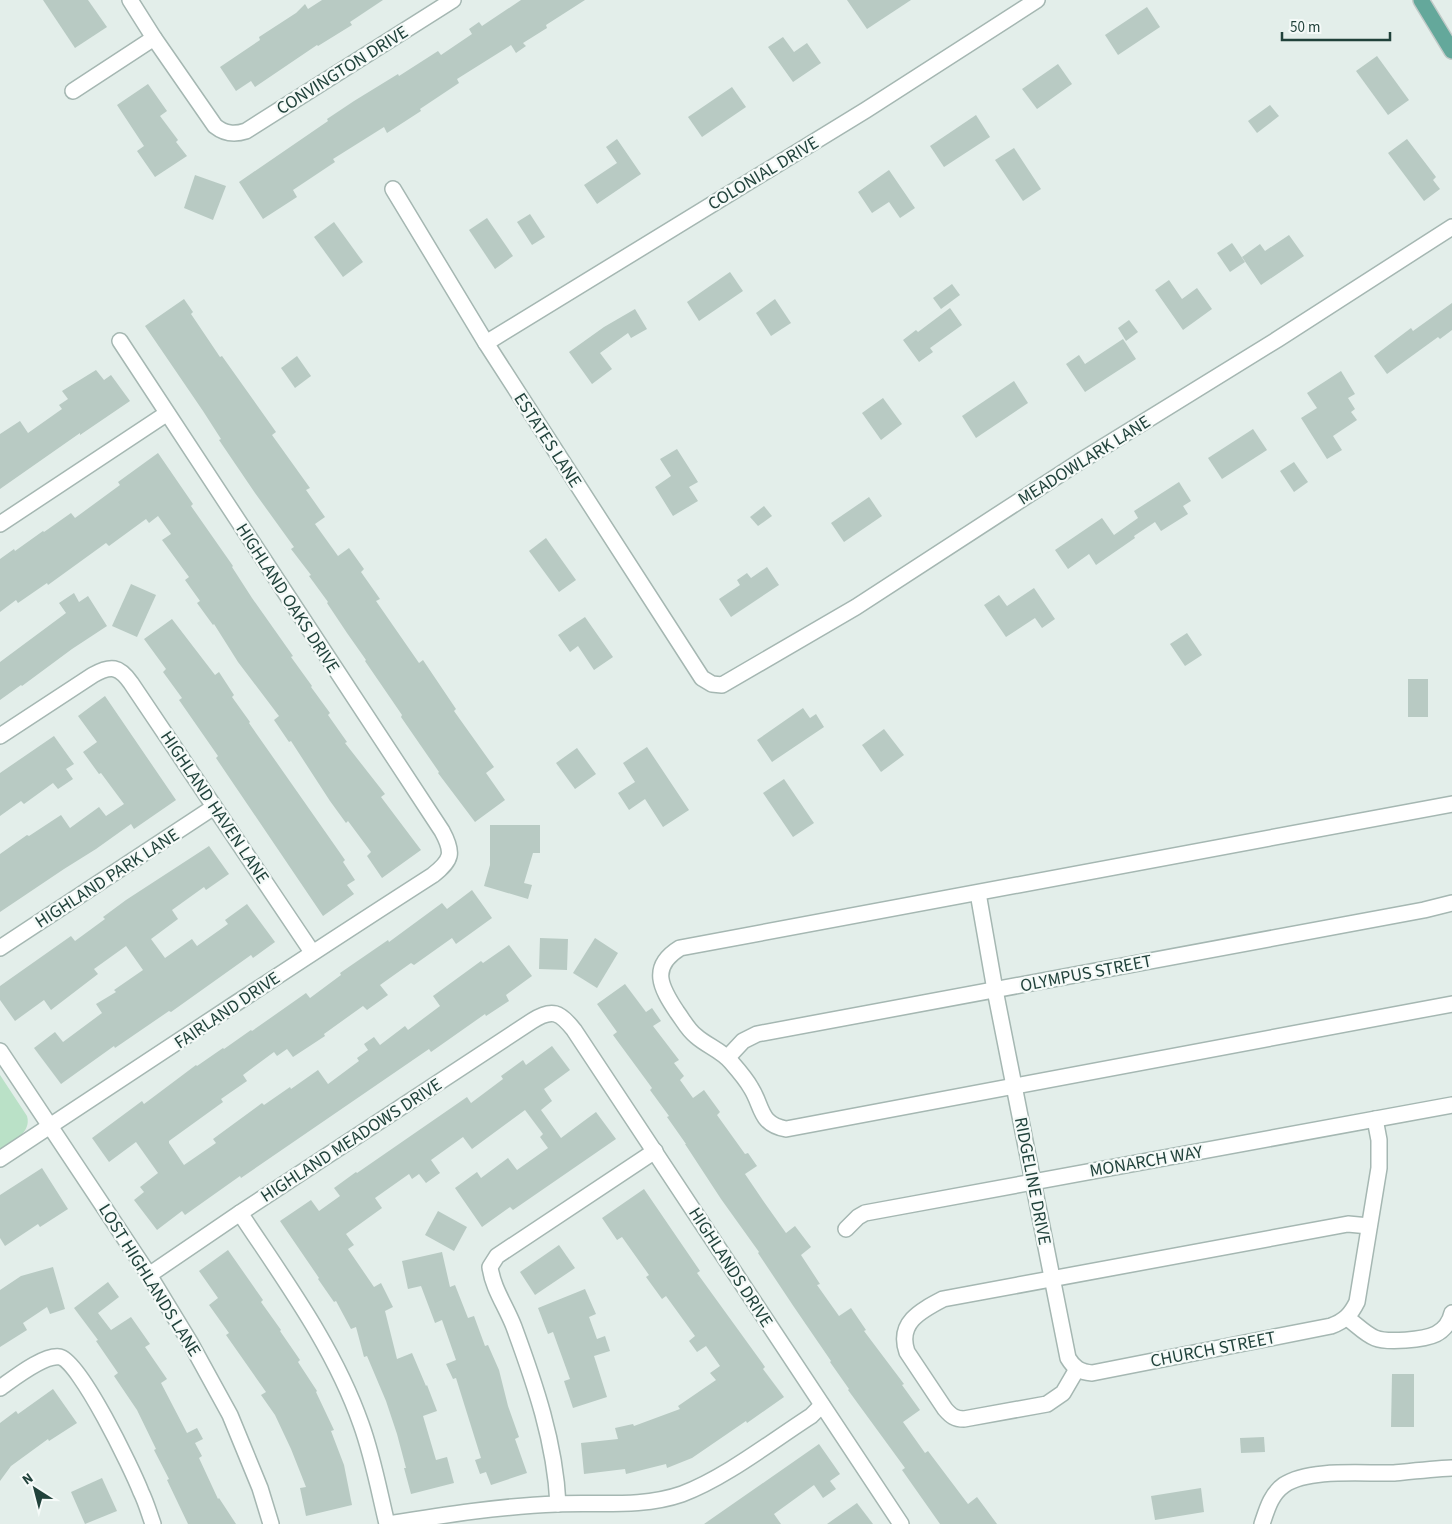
<svg xmlns="http://www.w3.org/2000/svg" width="1452" height="1524" font-family="'Source Sans 3',sans-serif">
	<style>
		.green { fill: #bae1c7 }
		.building { fill: #b8cac3 }
		.lines { fill: none; stroke-linecap: round; stroke-linejoin: round }
		.minor-casing { stroke: #a5b7b2; stroke-width: 18 }
		.major-casing { stroke: #c1cac8; stroke-width: 18 }
		.minor { stroke: #fff; stroke-width: 15 }
		.major { stroke: #64a89b; stroke-width: 15 }
		.labels { text-anchor: middle; stroke-width: 4.5; stroke-linejoin: round; paint-order: stroke }
		.street-label { font-size: 18px; fill: #21423b; stroke: #f5faf8 }
	</style>
	<rect width="100%" height="100%" fill="#e3eeea"/>
	<!-- green -->
	<path class="green" d="M0,1075l27,41c5,17 -15,26 -27,33z"/>
	<!-- building -->
	<g class="building">
		<path d="M43,0h45l19,27 -32,21z"/>
		<path d="M322,0h61l-33,22 2,3 -34,21 -1,-1 -62,42 -4,-6 -15,10 -16,-24 40,-27 -1,-3 37,-24 9,-9 3,5z"/>
		<path d="M521,0h64l-39,25 1,3 -24,15 3,3 -10,7 -5,-8 -54,34 2,4 -39,26 1,2 -34,22 -3,-6 -51,32 2,3 -42,28 4,7 -34,22 -24,-37 89,-61 -1,-2 27,-18 44,-27 1,2 39,-25 3,4 31,-21 -3,-5 10,-7 3,4z"/>
		<path d="M847,0h64l-44,29z"/>
		<path d="M1147,7l13,20 -42,28 -13,-20z"/>
		<path d="M783,37l11,15 13,-9 14,20 -28,19 -25,-35z"/>
		<path d="M1377,56l32,44 -21,15 -32,-44z"/>
		<path d="M1058,64l14,20 -35,25 -15,-20z"/>
		<path d="M148,84l19,27 -7,5 18,24 -2,2 11,14 -32,21 -18,-26 7,-5 -27,-41z"/>
		<path d="M732,87l14,20 -44,30 -14,-20z"/>
		<path d="M1270,105l9,11 -22,17 -9,-12z"/>
		<path d="M976,115l14,22 -46,30 -14,-21z"/>
		<path d="M617,139l24,35 -44,30 -13,-19 33,-22 -11,-16z"/>
		<path d="M1407,139l29,38 -3,3 7,9 -16,12 -36,-48z"/>
		<path d="M1014,148l27,41 -18,12 -28,-41z"/>
		<path d="M889,170l26,38 -15,10 -11,-16 -17,11 -14,-21z"/>
		<path d="M195,175l31,11 -13,34 -29,-12z"/>
		<path d="M530,214l15,23 -13,8 -15,-23z"/>
		<path d="M487,218l26,38 -18,13 -26,-39z"/>
		<path d="M334,222l29,40 -20,15 -29,-40z"/>
		<path d="M1289,235l15,21 -43,29 -19,-28 18,-13 5,7z"/>
		<path d="M1232,243l13,19 -15,10 -13,-19z"/>
		<path d="M730,272l13,19 -44,30 -12,-19z"/>
		<path d="M1169,280l13,19 15,-11 15,21 -29,21 -28,-40z"/>
		<path d="M952,284l8,11 -19,14 -8,-11z"/>
		<path d="M184,299l9,13 -2,2 29,43 2,-1 54,76 -4,3 38,53 -4,2 19,27 -10,7 23,32 11,-8 15,21 -3,3 19,27 -4,2 43,62 4,-3 33,49 -2,2 40,56 -8,6 19,27 -30,22 -37,-49 1,-1 -38,-55 1,-2 -37,-54 1,-1 -19,-27 -20,-30 1,-1 -19,-26 2,-1 -20,-26 3,-2 -39,-54 -36,-53 2,-1 -18,-28 -58,-85z"/>
		<path d="M775,299l16,24 -20,13 -15,-23z"/>
		<path d="M1452,303v27l-12,9 -2,-2 -51,37 -13,-18 37,-28 2,3z"/>
		<path d="M950,308l12,17 -32,23 3,4 -14,10 -16,-22 13,-10 2,2z"/>
		<path d="M635,309l12,20 -16,9 -3,-5 -28,20 12,16 -20,15 -23,-32 35,-25z"/>
		<path d="M1129,320l9,12 -12,9 -8,-13z"/>
		<path d="M1123,339l13,20 -51,33 -19,-28 13,-9 6,9z"/>
		<path d="M297,356l14,20 -16,12 -14,-20z"/>
		<path d="M96,370l8,10 7,-5 19,26 -50,34v-2l-80,56v-55l20,-13 8,12 34,-24 -3,-4 9,-6 -6,-8z"/>
		<path d="M1341,371l14,23 -7,4 7,11 -4,3 6,8 -24,16 9,14 -15,9 -26,-41 16,-10 -10,-15z"/>
		<path d="M1014,381l14,22 -52,35 -14,-22z"/>
		<path d="M883,398l19,26 -21,16 -19,-27z"/>
		<path d="M1253,429l14,21 -45,29 -14,-21z"/>
		<path d="M677,449l21,33 -9,5 9,14 -25,15 -18,-29 16,-11 -11,-17z"/>
		<path d="M158,453l35,51 -2,2 42,60 -1,1 20,31 41,58 -2,1 21,29 -1,1 19,26 -2,2 19,27 -2,1 40,51 -4,3 40,53 -39,28 -15,-22 4,-4 -23,-31 -2,2 -16,-22 -39,-60 -2,1 -15,-22 5,-4 -41,-54 -24,-38 -1,1 -16,-22 3,-2 -15,-21 4,-3 -27,-37 9,-6 -13,-18 -9,7 -3,-4 -37,27 -3,-3 -58,42 -1,-2 -29,20 -2,-3 -16,12v-53l14,-10 1,2 28,-20 1,1 27,-19 4,5 45,-33 -2,-3z"/>
		<path d="M1294,462l14,20 -14,10 -14,-21z"/>
		<path d="M1179,482l12,19 -8,5 5,8 -27,17 -6,-9 -21,14 1,2 -39,27 -7,-11 -21,15 -13,-19 47,-32 12,17 24,-17 -4,-7z"/>
		<path d="M869,497l13,19 -38,26 -13,-19z"/>
		<path d="M764,506l8,10 -14,10 -8,-9z"/>
		<path d="M546,538l30,42 -17,12 -30,-41z"/>
		<path d="M767,567l12,18 -48,32 -12,-18 21,-14 -3,-5 10,-7 4,5z"/>
		<path d="M131,584l25,11 -19,42 -25,-11z"/>
		<path d="M1034,588l21,31 -13,9 -7,-10 -29,19 -22,-32 15,-10 8,11z"/>
		<path d="M74,593l5,9 9,-6 19,30 -35,23 -50,37 -1,-1 -21,15v-38l66,-49 -7,-10z"/>
		<path d="M585,617l28,40 -19,13 -16,-24 -8,6 -12,-17z"/>
		<path d="M172,619l43,56 4,-3 15,23 -2,2 18,25 -1,1 96,137 -2,2 12,18 -8,5 7,9 -31,22 -107,-158 2,-2 -39,-56 3,-2 -19,-26 3,-3 -22,-30z"/>
		<path d="M1187,633l15,22 -17,11 -15,-22z"/>
		<rect x="1408" y="679" width="20" height="38"/>
		<path d="M105,696l71,104 -42,29 -3,-5 -35,25 -32,20 -64,43v-58l27,-19 2,1 32,-21 9,13 29,-21 7,9 18,-12 -23,-31 -2,1 -16,-22 14,-10 -19,-26z"/>
		<path d="M803,708l7,10 6,-4 8,13 -52,35 -15,-22z"/>
		<path d="M884,729l20,26 -23,17 -19,-27z"/>
		<path d="M54,736l20,28 -8,5 7,10 -15,10 -5,-6 -29,21 -3,-3 -21,15v-43z"/>
		<path d="M647,747l42,63 -26,17 -18,-28 -16,11 -11,-17 17,-11 -12,-19z"/>
		<path d="M577,748l19,26 -21,15 -19,-26z"/>
		<path d="M784,779l30,44 -21,14 -30,-44z"/>
		<path d="M490,825h50v28h-7l-9,30 8,2 -4,14 -44,-13 6,-21z"/>
		<path d="M209,846l20,28 -23,16 -2,-3 -32,23 6,9 -27,20 14,19 27,-19 5,7 31,-22 -3,-4 22,-16 28,38 -22,16 -2,-3 -80,57 -2,-1 -54,37 -1,-2 -53,38 -27,-36 21,-16 8,10 39,-29 -6,-9 20,-12 -2,-2 29,-20 -17,-24 -32,23 4,5 -47,36 -7,-10 -29,21 -15,-21v-14l71,-50 4,5 30,-22 -2,-2 23,-17z"/>
		<path d="M472,890l20,28 -36,26 -4,-6 -38,27 -3,-2 -31,22 8,10 -21,15 -4,-4 -39,28 1,2 -32,21 -6,-8 -10,7 -3,-4 -31,23 4,6 -26,18 2,3 -54,39v2l15,22 32,-22 -3,-4 49,-36 2,2 26,-18 1,2 27,-19 10,14 31,-23 -2,-3 11,-8 -4,-6 10,-7 6,8 25,-19 3,4 32,-24 -7,-10 48,-35 2,2 26,-18 23,31 -26,19 3,6 -23,15 -1,-2 -54,38 -2,-3 -188,129 -1,-2 -55,39 -3,-4 -25,19 -23,-30 10,-8 -4,-5 18,-14 -22,-31 -27,20 -17,-24 50,-37 2,3 52,-39 1,1 26,-18 1,1 27,-19 1,1 54,-38 4,5 31,-23 -1,-2 48,-33 1,2 53,-39 5,6z"/>
		<path d="M540,938l28,1 -1,31 -28,-1z"/>
		<path d="M595,938l23,15 -21,35 -24,-15z"/>
		<path d="M625,984l21,28 6,-4 9,13 -8,5 26,34 -5,3 10,13 -4,4 13,18 11,-8 16,22 -3,3 28,39 3,-1 9,13 -12,8 19,28 22,31 9,-7 16,21 -10,8 19,29 -3,1 22,31 12,-8 15,22 -2,1 40,53 -2,1 18,25 -17,12 22,31 3,-2 40,53 9,-7 20,27h-57l-38,-54 3,-2 -57,-78 1,-1 -19,-27 1,-1 -37,-54 -36,-54 1,-1 -38,-53 -36,-55h1l-19,-27 2,-1 -19,-26 2,-2 -39,-53 4,-3 -20,-28z"/>
		<path d="M552,1046l18,24 -26,19 8,12 -11,9 20,28 35,-26 20,27 -103,71 -3,-3 -28,20 -27,-39 22,-16 4,6 27,-20 9,12 31,-22 -8,-11 3,-3 -18,-24 -53,39 -9,-12 -32,23 9,13 -14,10 -7,-9 -7,5 -3,-5 -34,24 7,10 -36,26 8,11 -6,4 26,38 7,-4 12,24 -8,4 12,48 15,-6 14,33 1,-1 10,26 -14,5 13,44 11,-3 7,26 -43,11 -7,-26h2l-9,-34 -11,-33 -19,-45 -3,1 -8,-30 -5,2 -15,-28 -2,1 -16,-23 1,-1 -39,-57 31,-21 8,11 21,-15 -6,-8 22,-16 1,1 110,-76 4,6 32,-24 -2,-3 22,-16 3,5z"/>
		<path d="M42,1168l26,41 -28,18 -2,-3 -33,22 -5,-8v-43z"/>
		<path d="M644,1189l56,82 -3,2 68,94 -2,2 21,28 -37,26 -1,-2 -54,37 -25,10 -1,-4 -40,10 -1,-5 -41,5 -3,-31 37,-4 -3,-11 18,-4 1,2 46,-17 -2,-3 38,-26 -6,-7 10,-7 -14,-20 -9,6 -8,-11 6,-5 -29,-40 -4,3 -16,-22 3,-2 -27,-38 -5,3 -15,-22z"/>
		<path d="M438,1211l29,16 -13,24 -29,-16z"/>
		<path d="M559,1245l16,23 -40,27 -15,-23z"/>
		<path d="M228,1250l35,50 -2,2 20,28 -1,1 20,29 -2,2 19,29 -1,1 18,38 -3,1 13,34 8,40 -46,11 -6,-28 6,-1 -15,-38 -16,-34 -14,-20 5,-3 -40,-57 3,-2 -20,-28 9,-7 -19,-27z"/>
		<path d="M442,1252l8,35 5,-2 13,33 6,-2 11,30 3,-1 11,25 9,36 11,31 -4,2 12,34 -36,12 -5,-13 -6,2 -5,-14 6,-2 -25,-80 -3,1 -7,-15 10,-4 -14,-40 -7,3 -14,-37 -13,3 -6,-28z"/>
		<path d="M53,1267l12,42 -15,5 -3,-7 -24,16 4,7 -27,17v-57l21,-14z"/>
		<path d="M108,1282l11,15 -21,16 13,17 20,-13 19,27 -5,3 22,32 -6,4 26,50 10,-5 6,11 -8,4 7,13 -3,2 19,41 1,-1 17,26h-48l-21,-44 2,-1 -15,-29 2,-1 -19,-39 -23,-34 4,-3 -22,-32 2,-1 -24,-32z"/>
		<path d="M585,1289l11,25 -7,3 8,22 8,-3 5,15 -16,5 13,41 -34,11 -9,-27 6,-2 -17,-47 -5,2 -10,-26z"/>
		<path d="M1392,1374h22v53h-23z"/>
		<path d="M53,1389l24,34 -28,18 -1,-2 -37,27 -11,15v-58l16,-12 2,3z"/>
		<path d="M1264,1437l1,15 -24,1 -1,-15z"/>
		<path d="M819,1444l21,30 -10,7 6,8 -13,9 -9,-13 -40,29 7,10h-77z"/>
		<path d="M102,1478l15,33 -32,13 -14,-32z"/>
		<path d="M1201,1488l3,24 -49,8 -4,-24z"/>
		<path d="M857,1503l16,21h-46z"/>
	</g>
	<g class="lines">
		<defs>
			<g id="minor">
				<path d="M130,0l24,38 61,88c10,8 19,9 31,5l207,-131"/>
				<path d="M73,91l81,-53"/>
				<path d="M393,189l93,154 216,335 10,6 10,1 134,-78 223,-145 199,-123 174,-112"/>
				<path d="M486,343l380,-233 171,-110"/>
				<path d="M0,524l166,-110"/>
				<path d="M0,736l93,-61c18,-10 26,-9 38,8l181,269"/>
				<path d="M1452,804l-772,144c-31,19 -19,40 -3,64 6,8 11,18 19,24 11,10 27,15 36,27 7,8 14,16 19,25 12,19 8,36 35,41l666,-125"/>
				<path d="M978,893l17,97 73,368c6,10 12,14 24,15l239,-47c14,-5 20,-12 26,-24l22,-134v-28l-4,-21"/>
				<path d="M0,948l214,-141"/>
				<path d="M0,1051l149,224 42,69 39,71 30,73 11,36"/>
				<path d="M728,1057l15,-16 14,-7 667,-124 28,-7"/>
				<path d="M0,1159c144,-95 288,-191 433,-284 19,-15 21,-22 9,-44l-322,-490"/>
				<path d="M240,1213c45,68 94,134 121,211 12,33 18,67 26,100"/>
				<path d="M846,1229l12,-12 7,-4 587,-108"/>
				<path d="M149,1275l91,-62 292,-192c20,-13 28,-9 42,9l327,494"/>
				<path d="M1347,1318c9,6 18,16 28,20 12,5 49,2 61,-4 8,-4 14,-12 16,-21"/>
				<path d="M1077,1369l-14,24 -16,11 -83,15c-9,0 -13,-3 -19,-10l-38,-57c-10,-29 13,-41 36,-53l405,-75 21,2"/>
				<path d="M0,1388c13,-9 44,-34 60,-31 20,4 72,112 81,135 5,10 8,21 12,32"/>
				<path d="M558,1504c-3,-62 -23,-120 -44,-177 -8,-21 -21,-38 -24,-60l7,-11 158,-105"/>
				<path d="M388,1524c56,-9 113,-18 169,-20 41,-2 85,4 125,-10 43,-16 90,-53 129,-78l11,-11"/>
				<path d="M1262,1524c5,-15 9,-30 22,-39 25,-17 81,-11 110,-12 20,-2 39,-4 58,-5"/>
			</g>
			<path id="major" d="M1421,0l31,51"/>
		</defs>
		<!-- minor casing -->
		<use href="#minor" class="minor-casing"/>
		<!-- major casing -->
		<use href="#major" class="major-casing"/>
		<!-- minor -->
		<use href="#minor" class="minor"/>
		<!-- major -->
		<use href="#major" class="major"/>
	</g>
	<g class="labels">
		<!-- street labels -->
		<g class="street-label">
			<text transform="translate(342 70) rotate(-32)" y="6">CONVINGTON DRIVE</text>
			<text transform="translate(763 173) rotate(-31)" y="6">COLONIAL DRIVE</text>
			<text transform="translate(548 440) rotate(57)" y="6">ESTATES LANE</text>
			<text transform="translate(1084 460) rotate(-32)" y="6">MEADOWLARK LANE</text>
			<text transform="translate(288 598) rotate(57)" y="6">HIGHLAND OAKS DRIVE</text>
			<text transform="translate(215 807) rotate(56)" y="6">HIGHLAND HAVEN LANE</text>
			<text transform="translate(107 878) rotate(-33)" y="6">HIGHLAND PARK LANE</text>
			<text transform="translate(1086 973) rotate(-11)" y="6">OLYMPUS STREET</text>
			<text transform="translate(227 1010) rotate(-34)" y="6">FAIRLAND DRIVE</text>
			<text transform="translate(351 1140) rotate(-33)" y="6">HIGHLAND MEADOWS DRIVE</text>
			<text transform="translate(1146 1161) rotate(-10)" y="6">MONARCH WAY</text>
			<text transform="translate(1033 1181) rotate(79)" y="6">RIDGELINE DRIVE</text>
			<text transform="translate(731 1267) rotate(57)" y="6">HIGHLANDS DRIVE</text>
			<text transform="translate(150 1280) rotate(58)" y="6">LOST HIGHLANDS LANE</text>
			<text transform="translate(1213 1349) rotate(-11)" y="6">CHURCH STREET</text>
		</g>
	</g>
	<!-- north arrow -->
	<g transform="translate(35 1489) rotate(324)" stroke="#f5faf8" stroke-width="4" paint-order="stroke">
	<path d="M0-4L9 19L0 12L-9 19Z" fill="#21423b"/>
	<text y="-8" font-size="14" font-weight="bold" text-anchor="middle" fill="#21423b">N</text>
	</g>
	<!-- scale -->
	<path d="M1282 32v8h108v-8" fill="none" stroke="#21423b" stroke-width="2.5"/>
	<text x="1290" y="32" font-size="15" fill="#21423b" stroke="#f5faf8" stroke-width="4" paint-order="stroke">50 m</text>
</svg>
